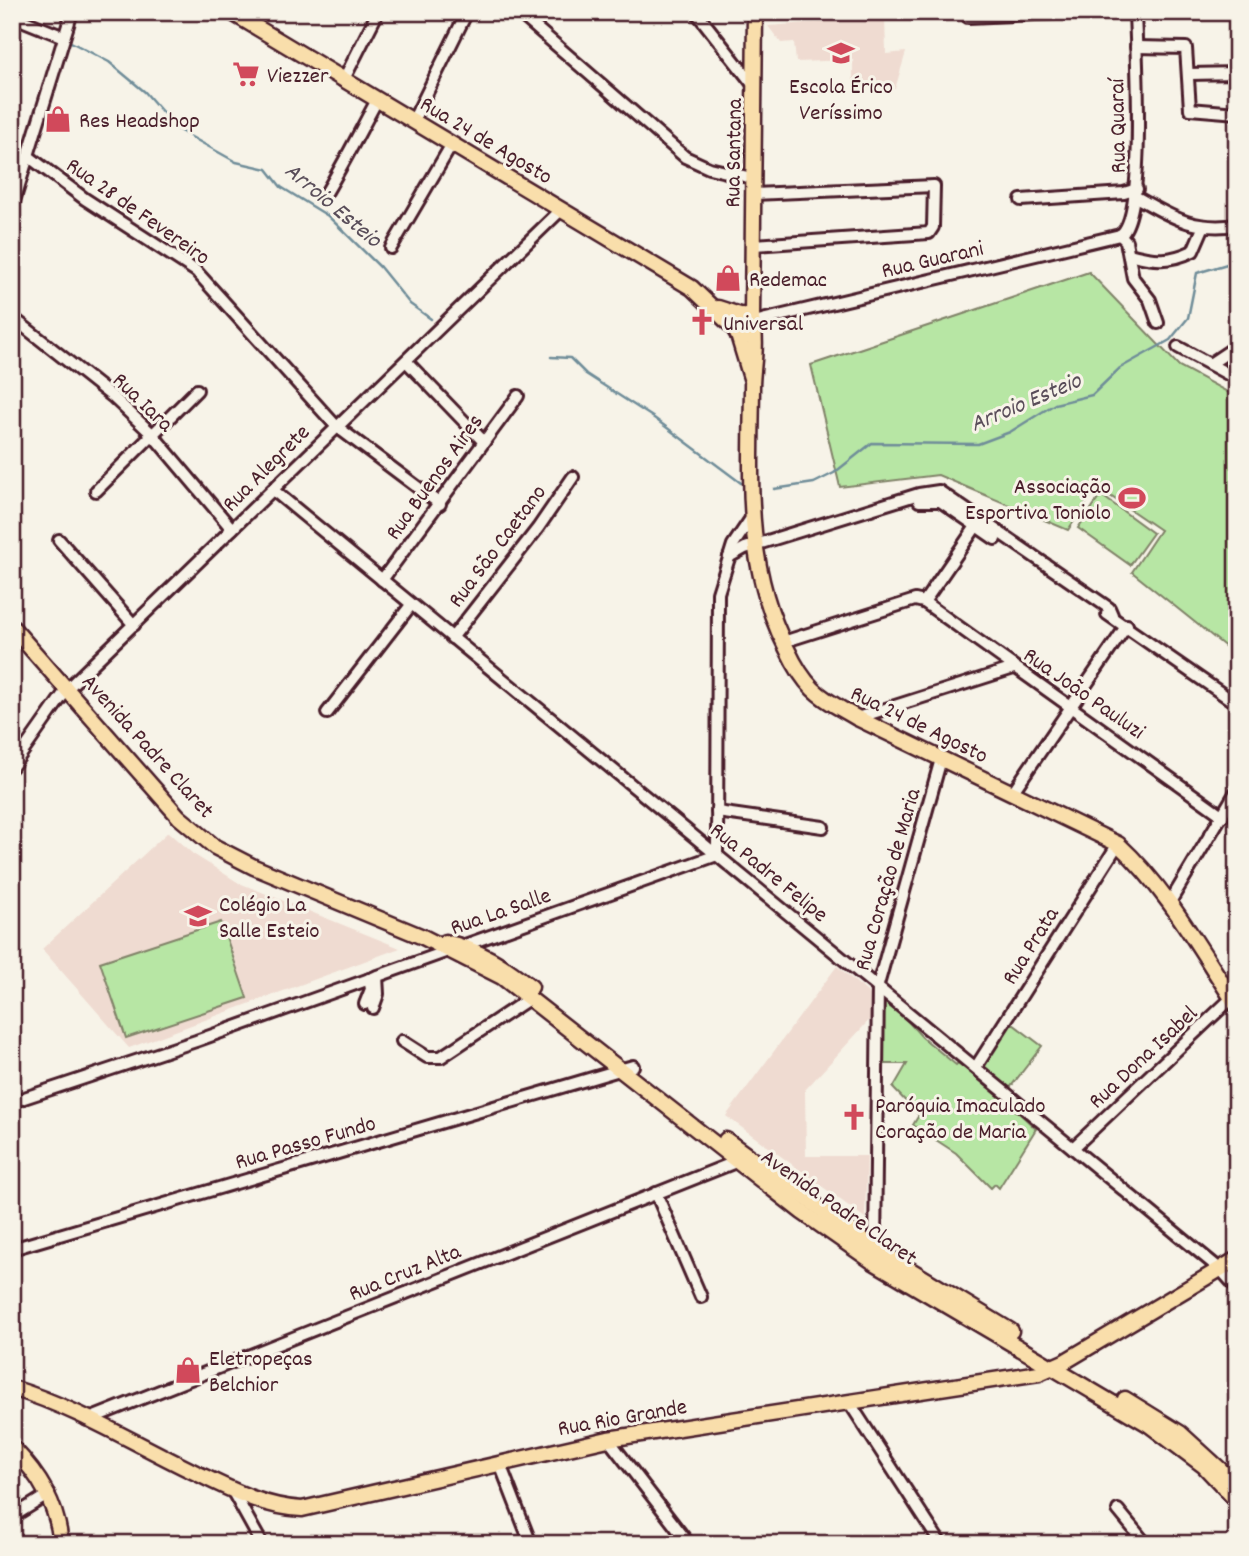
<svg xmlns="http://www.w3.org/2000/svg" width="1249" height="1556" font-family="Dekko,sans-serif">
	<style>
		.built { fill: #efdbd1 }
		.green { fill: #b7e6a4; stroke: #808268; stroke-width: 2 }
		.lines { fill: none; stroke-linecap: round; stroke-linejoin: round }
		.stream { stroke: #6f8d99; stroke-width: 2.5 }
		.minor-casing { stroke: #4a1f2b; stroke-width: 16 }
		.major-casing { stroke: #4a1f2b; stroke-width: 19 }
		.minor { stroke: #f7f3e8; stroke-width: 10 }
		.major { stroke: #f9deab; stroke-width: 14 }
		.labels { text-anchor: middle; stroke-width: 6; stroke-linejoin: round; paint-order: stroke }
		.poi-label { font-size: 23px; fill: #4a1f2b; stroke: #f7f3e8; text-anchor: start }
		.street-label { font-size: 23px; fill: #4a1f2b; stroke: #f7f3e8 }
		.water-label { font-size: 24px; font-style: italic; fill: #594d59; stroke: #f7f3e8 }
	</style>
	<rect width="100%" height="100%" fill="#f7f3e8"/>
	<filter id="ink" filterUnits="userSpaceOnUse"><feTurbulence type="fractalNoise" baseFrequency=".0143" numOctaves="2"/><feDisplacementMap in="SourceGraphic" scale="14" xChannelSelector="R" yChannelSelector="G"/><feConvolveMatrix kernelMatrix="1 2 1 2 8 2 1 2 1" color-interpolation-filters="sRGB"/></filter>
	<g filter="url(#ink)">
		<!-- built -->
		<g class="built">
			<path d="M885,17l1,37 20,-2 -11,37 -42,-5v-24l-57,2 -2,-20 -13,1 -13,-17z"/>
			<path d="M168,832l25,22 46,29 161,65 -271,100 -87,-99z"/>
			<path d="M837,966l37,32v17l-69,75 1,66h61l-2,62 -139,-102z"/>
		</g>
		<!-- green -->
		<g class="green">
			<path d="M1089,272l90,94 58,31v259l-105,-84 28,-42 -63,-43 -29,43 -130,-55 -98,12 -29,-122z"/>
			<path d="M1101,495l52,38 -23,32 -52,-37z"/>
			<path d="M221,922l26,76 -121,40 -26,-76z"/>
			<path d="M883,994l39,43 34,28 2,-2 39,29 39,37 -37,59 -4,-4 -4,4 -35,-35 -43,-28 6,-10 -26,-27 14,-24h-24z"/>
			<path d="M1009,1021l33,25 -33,43 -30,-23z"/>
		</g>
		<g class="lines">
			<!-- stream -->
			<g class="stream">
				<path d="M19,12l12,6"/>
				<path d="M67,40l42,22 36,30 32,37 59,33 31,7 14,18 47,29 52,51 30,37 21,15"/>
				<path d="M551,357l19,1 16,16 68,44 87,65"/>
				<path d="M774,489l40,-6 20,-10 38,-30 106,1 32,-12 45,-28 37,-9 28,-27 50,-28 18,-22 9,-45 40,-12"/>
			</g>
			<defs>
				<g id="minor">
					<path d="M518,12l167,145 24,11 43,10"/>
					<path d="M696,12l59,75"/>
					<path d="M968,12v5l111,-5"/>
					<path d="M12,16l52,21"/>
					<path d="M1136,47l50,1 4,61 47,4"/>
					<path d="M1190,74l47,-1"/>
					<path d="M343,81l35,-69"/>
					<path d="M413,121l54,-109"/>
					<path d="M28,156l57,43 111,72 140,155 104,78"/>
					<path d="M753,194l181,-8 -1,41 -4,6 -175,12"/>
					<path d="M1136,197c38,21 56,34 101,28"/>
					<path d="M323,198c20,-33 36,-65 54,-98"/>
					<path d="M1021,200l103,-7 13,-4"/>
					<path d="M12,208l60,-196"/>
					<path d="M1120,235c27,-18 16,-185 15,-223"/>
					<path d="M1120,235l6,6 7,37 17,22 8,23"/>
					<path d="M391,248l61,-104"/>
					<path d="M1129,254c25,7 41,8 64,-3l10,-23"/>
					<path d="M12,317l101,80 39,37 80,95"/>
					<path d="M754,322l366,-87"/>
					<path d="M1178,347l59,32"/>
					<path d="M406,361l78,81"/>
					<path d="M1210,364l27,-18"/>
					<path d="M273,490l948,780 16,18"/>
					<path d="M96,491l101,-101"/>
					<path d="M919,501h21l55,38"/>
					<path d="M59,540l75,85"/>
					<path d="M729,557l16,-9 174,-54 20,-3 170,117 3,7"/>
					<path d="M382,580l136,-184"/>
					<path d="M924,602l299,214"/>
					<path d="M1107,614l130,90"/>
					<path d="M452,638l86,-110 35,-51"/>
					<path d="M783,642l132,-42 9,2 55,-80"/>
					<path d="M327,713l84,-108"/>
					<path d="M857,718l157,-50"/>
					<path d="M12,767l55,-78 494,-479"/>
					<path d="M1012,793l115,-168"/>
					<path d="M717,812l106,15"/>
					<path d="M717,855l1,-262 15,-48 19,-28"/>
					<path d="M1170,902l67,-112"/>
					<path d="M365,1004l6,-15 -2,-10"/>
					<path d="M373,1008l5,-14 -1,-18"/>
					<path d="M402,1041l25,16h14l89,-59"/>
					<path d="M976,1067l142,-223"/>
					<path d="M12,1102l184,-61 521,-186"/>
					<path d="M1073,1148l162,-153"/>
					<path d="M656,1193l45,104"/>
					<path d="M12,1249l621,-183"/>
					<path d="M875,1252l3,-267 63,-226"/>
					<path d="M849,1402l92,142"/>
					<path d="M87,1420l651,-259"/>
					<path d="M608,1439l81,105"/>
					<path d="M500,1464l31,80"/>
					<path d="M232,1490l30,54"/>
					<path d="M1118,1510l28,34"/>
					<path d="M12,1517l37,-23"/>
				</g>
				<g id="major">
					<path d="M231,12l461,276 41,39"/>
					<path d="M718,308l34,11 2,11 -8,7 -8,-2 -5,-8 4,-10 6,-2"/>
					<path d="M752,319l3,-307"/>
					<path d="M754,330c3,20 -2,38 -2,58 -1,89 -8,179 35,261 7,15 14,28 26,40 13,13 29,20 44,29l261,126c50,46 82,106 119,162"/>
					<path d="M738,335l13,43"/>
					<path d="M12,627l167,190 36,30 39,20 169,70 79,40 300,235 70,49 276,163 56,42 33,35"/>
					<path d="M445,942c34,7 59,24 86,45"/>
					<path d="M726,1140l150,109 135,82"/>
					<path d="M12,1388c63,19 122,55 180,83 36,17 70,36 110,38l306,-70 431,-66 25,-11 173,-103"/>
					<path d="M1125,1399l55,34 57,52"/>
					<path d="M12,1447c28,29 45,57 49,97"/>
				</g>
			</defs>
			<!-- minor casing -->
			<use href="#minor" class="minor-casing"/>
			<!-- major casing -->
			<use href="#major" class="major-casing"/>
			<!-- minor -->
			<use href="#minor" class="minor"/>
			<!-- major -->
			<use href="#major" class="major"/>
		</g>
	</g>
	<!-- icons -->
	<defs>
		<symbol id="school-bare" viewBox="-9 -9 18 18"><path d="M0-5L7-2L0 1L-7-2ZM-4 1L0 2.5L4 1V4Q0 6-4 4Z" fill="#d1495b" stroke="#f7f3e8" stroke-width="2.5" paint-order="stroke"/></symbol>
		<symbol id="supermarket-bare" viewBox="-9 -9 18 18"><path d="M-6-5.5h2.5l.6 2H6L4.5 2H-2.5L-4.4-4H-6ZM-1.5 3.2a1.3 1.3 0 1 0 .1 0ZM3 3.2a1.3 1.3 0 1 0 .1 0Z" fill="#d1495b" stroke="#f7f3e8" stroke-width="2.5" paint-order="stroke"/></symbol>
		<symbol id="shop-bare" viewBox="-9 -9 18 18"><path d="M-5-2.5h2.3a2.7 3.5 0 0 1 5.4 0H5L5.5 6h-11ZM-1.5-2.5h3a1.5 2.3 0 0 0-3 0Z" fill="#d1495b" stroke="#f7f3e8" stroke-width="2.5" paint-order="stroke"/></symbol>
		<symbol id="church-bare" viewBox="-9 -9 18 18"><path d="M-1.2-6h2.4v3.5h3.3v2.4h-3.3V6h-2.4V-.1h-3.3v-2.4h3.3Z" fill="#d1495b" stroke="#f7f3e8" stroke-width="2.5" paint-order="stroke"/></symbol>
		<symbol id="stadium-bare" viewBox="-9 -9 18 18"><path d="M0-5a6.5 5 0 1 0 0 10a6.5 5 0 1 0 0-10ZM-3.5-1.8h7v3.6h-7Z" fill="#d1495b" stroke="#f7f3e8" stroke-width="2.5" paint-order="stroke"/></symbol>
	</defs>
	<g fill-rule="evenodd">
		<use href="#school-bare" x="822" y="34" width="38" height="38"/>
		<use href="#supermarket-bare" x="227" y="55" width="38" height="38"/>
		<use href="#shop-bare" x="39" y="100" width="38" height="38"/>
		<use href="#shop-bare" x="709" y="259" width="38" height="38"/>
		<use href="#church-bare" x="683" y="303" width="38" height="38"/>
		<use href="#stadium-bare" x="1113" y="479" width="38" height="38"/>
		<use href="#school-bare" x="179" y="897" width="38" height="38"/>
		<use href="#church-bare" x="835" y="1098" width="38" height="38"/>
		<use href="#shop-bare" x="169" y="1351" width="38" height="38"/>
	</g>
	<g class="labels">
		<!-- poi labels -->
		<g class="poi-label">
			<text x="267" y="82">Viezzer</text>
			<text x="841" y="93" text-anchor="middle">Escola Érico<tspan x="841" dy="26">Veríssimo</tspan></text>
			<text x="79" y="127">Res Headshop</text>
			<text x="749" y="286">Redemac</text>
			<text x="723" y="330">Universal</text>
			<text x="1111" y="493" text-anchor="end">Associação<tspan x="1111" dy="26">Esportiva Toniolo</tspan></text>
			<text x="219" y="911">Colégio La<tspan x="219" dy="26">Salle Esteio</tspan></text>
			<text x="875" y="1112">Paróquia Imaculado<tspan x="875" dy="26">Coração de Maria</tspan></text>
			<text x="209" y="1365">Eletropeças<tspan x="209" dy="26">Belchior</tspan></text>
		</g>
		<!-- street labels -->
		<g class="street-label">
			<text transform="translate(1116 126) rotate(-91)" y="8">Rua Quaraí</text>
			<text transform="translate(487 139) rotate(31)" y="8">Rua 24 de Agosto</text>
			<text transform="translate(732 153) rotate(-89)" y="8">Rua Santana</text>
			<text transform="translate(139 210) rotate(35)" y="8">Rua 28 de Fevereiro</text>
			<text transform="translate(932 258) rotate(-13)" y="8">Rua Guarani</text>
			<text transform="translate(144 401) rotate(44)" y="8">Rua Iara</text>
			<text transform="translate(265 467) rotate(-45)" y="8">Rua Alegrete</text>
			<text transform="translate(433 476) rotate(-54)" y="8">Rua Buenos Aires</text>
			<text transform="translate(496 545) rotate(-53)" y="8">Rua São Caetano</text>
			<text transform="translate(1085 692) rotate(35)" y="8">Rua João Pauluzi</text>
			<text transform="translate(920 723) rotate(26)" y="8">Rua 24 de Agosto</text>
			<text transform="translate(149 745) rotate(48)" y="8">Avenida Padre Claret</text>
			<text transform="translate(770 871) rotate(39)" y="8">Rua Padre Felipe</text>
			<text transform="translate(886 879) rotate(-74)" y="8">Rua Coração de Maria</text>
			<text transform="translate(500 910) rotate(-19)" y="8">Rua La Salle</text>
			<text transform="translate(1029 945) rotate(-58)" y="8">Rua Prata</text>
			<text transform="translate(1142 1056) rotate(-43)" y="8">Rua Dona Isabel</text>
			<text transform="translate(305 1141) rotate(-16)" y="8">Rua Passo Fundo</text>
			<text transform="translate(840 1206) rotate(35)" y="8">Avenida Padre Claret</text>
			<text transform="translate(404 1271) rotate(-22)" y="8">Rua Cruz Alta</text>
			<text transform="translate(622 1416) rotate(-10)" y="8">Rua Rio Grande</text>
		</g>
		<!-- water labels -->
		<g class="water-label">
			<text transform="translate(334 204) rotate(40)" y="8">Arroio Esteio</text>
			<text transform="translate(1025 401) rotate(-23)" y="8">Arroio Esteio</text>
		</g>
	</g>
	<!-- margin -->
	<rect width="1249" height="1556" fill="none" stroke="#f7f3e8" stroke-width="42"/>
	<rect x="21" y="21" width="1207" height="1514" fill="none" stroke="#4a1f2b" stroke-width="2.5" filter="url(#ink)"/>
</svg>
